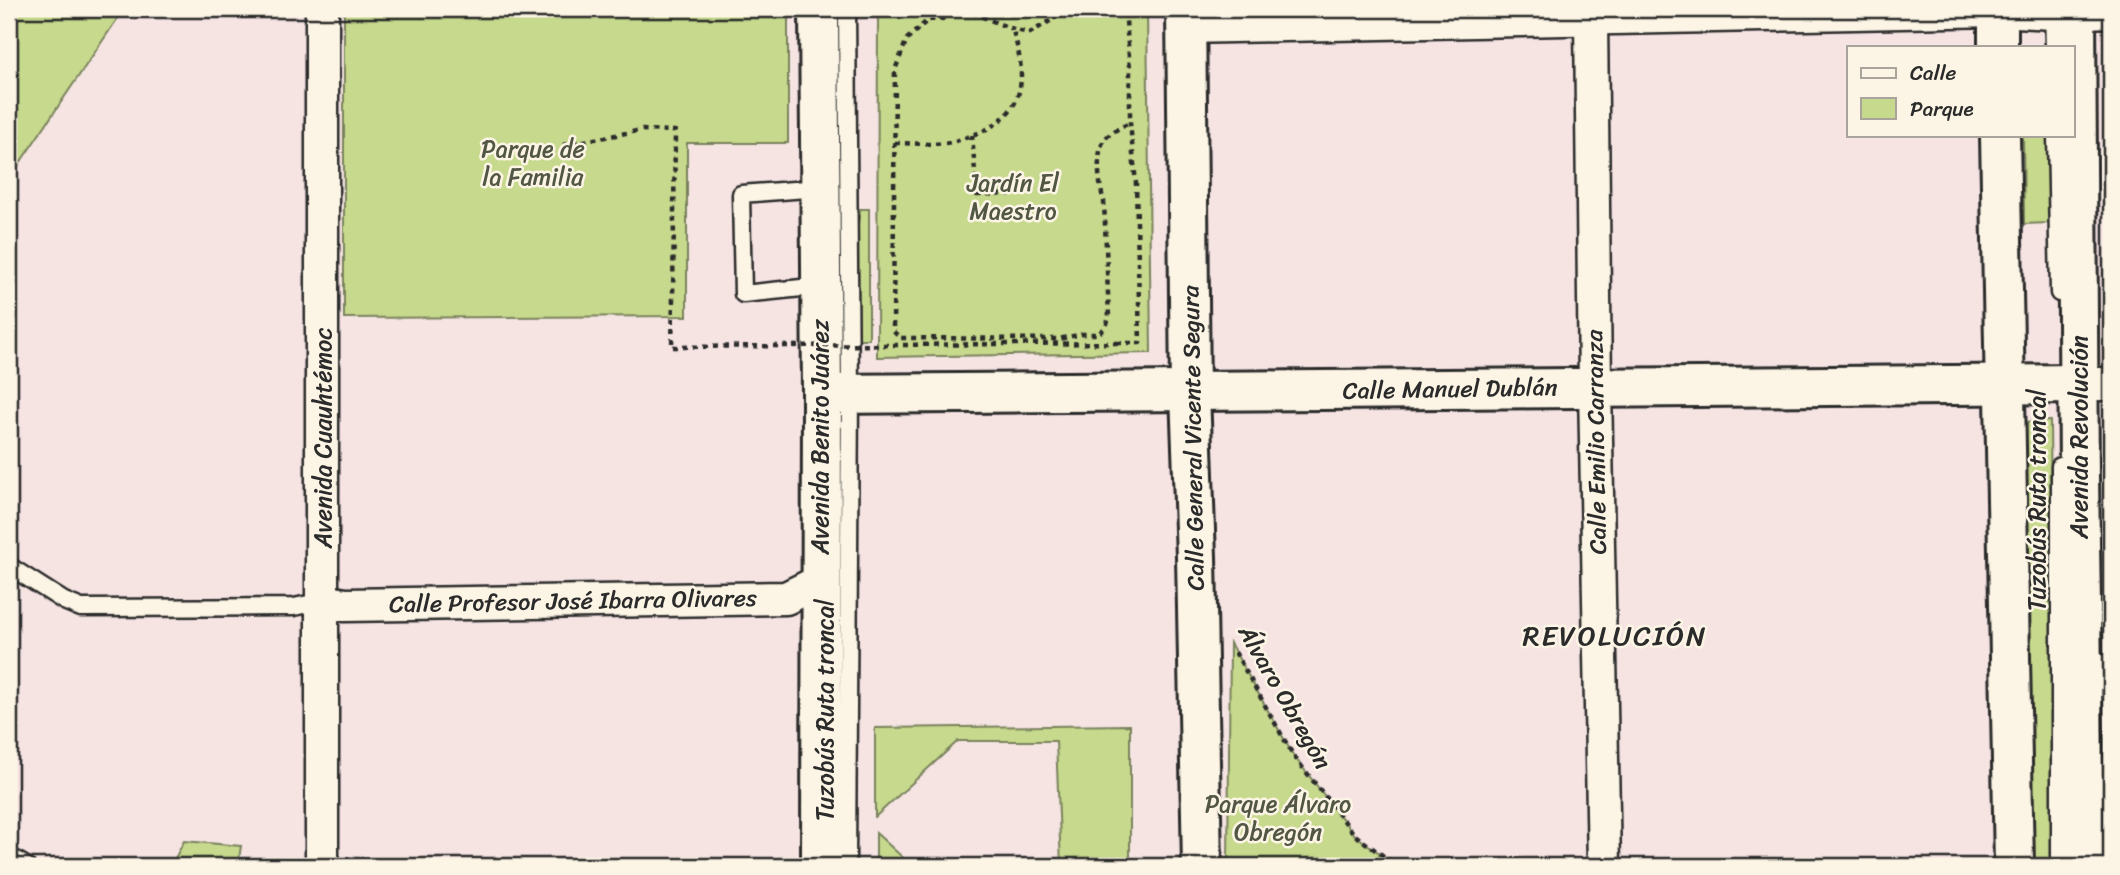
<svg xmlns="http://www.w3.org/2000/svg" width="2120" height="875" font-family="Sriracha,sans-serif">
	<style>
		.green { fill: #c7d98d; stroke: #79825c; stroke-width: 2 }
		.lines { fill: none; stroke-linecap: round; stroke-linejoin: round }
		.service-casing { stroke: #2b2b2b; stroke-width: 21 }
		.minor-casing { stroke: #2b2b2b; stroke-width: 37 }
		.tertiary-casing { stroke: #2b2b2b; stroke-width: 44 }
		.secondary-casing { stroke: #2b2b2b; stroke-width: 44 }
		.path { stroke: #2b2b2b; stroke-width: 4.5; stroke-dasharray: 5 5; stroke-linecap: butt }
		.service { stroke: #fcf5e5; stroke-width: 16 }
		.minor { stroke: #fcf5e5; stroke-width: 32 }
		.tertiary { stroke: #fcf5e5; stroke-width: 38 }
		.secondary { stroke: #fcf5e5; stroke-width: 38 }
		.path-bridge { stroke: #2b2b2b; stroke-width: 4.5; stroke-dasharray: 5 5; stroke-linecap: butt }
		.labels { text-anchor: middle; stroke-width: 5; stroke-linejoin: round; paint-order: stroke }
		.park-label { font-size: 24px; fill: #525644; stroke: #fcf5e5 }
		.street-label { font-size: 24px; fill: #2b2b2b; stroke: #fcf5e5 }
		.quarter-label { font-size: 28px; letter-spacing: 2px; fill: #2b2b2b; stroke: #fcf5e5 }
	</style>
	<rect width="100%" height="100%" fill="#f6e4e3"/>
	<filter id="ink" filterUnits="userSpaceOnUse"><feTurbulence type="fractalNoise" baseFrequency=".0143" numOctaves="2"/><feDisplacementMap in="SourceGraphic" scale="14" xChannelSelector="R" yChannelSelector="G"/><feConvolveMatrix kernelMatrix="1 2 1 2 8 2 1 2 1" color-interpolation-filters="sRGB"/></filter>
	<g filter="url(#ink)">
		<!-- green -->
		<g class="green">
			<path d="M9,9h115l-115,170z"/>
			<path d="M344,9h444v134h-101v173l-343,2z"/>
			<path d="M878,9h269l4,344 -274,4z"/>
			<path d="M2023,135h25l1,88 -25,1z"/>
			<path d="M860,209h9v130h-15v-83z"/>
			<path d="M2050,421l5,445h-27l-5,-444z"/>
			<path d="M1230,643l63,112 62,80 42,31h-169z"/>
			<path d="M1130,725v141h-69l-5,-125h-98l-83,76v-89z"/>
			<path d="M876,833l36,33h-36z"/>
			<path d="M184,841l57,5 -3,20h-67z"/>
		</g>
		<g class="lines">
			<defs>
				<g id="service">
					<path d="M2053,9l1,38"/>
					<path d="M2056,135l3,158"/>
					<path d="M820,188l-79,6 2,100 78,-8"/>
					<path d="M9,566l55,35 17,7 213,-1 29,-6"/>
					<path d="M9,856l17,10"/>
					<path d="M847,866l3,-472 -3,-385"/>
					<path d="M2060,866v-400"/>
				</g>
				<g id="minor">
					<path d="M1591,19l4,368 9,479"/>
					<path d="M1186,27l812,-17 56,3 57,-2"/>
					<path d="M2079,384h32"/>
					<path d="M323,601l22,4 441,-7 34,-17"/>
					<path d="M2082,671h29"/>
					<path d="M322,866v-857"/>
				</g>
				<g id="tertiary">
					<path d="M1186,9l4,384 6,164 6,309"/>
					<path d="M822,394l1257,-10"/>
				</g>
				<g id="secondary">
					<path d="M819,9l3,385 -1,472"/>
					<path d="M1998,9v38"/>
					<path d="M2076,9l3,468 6,389"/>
					<path d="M2000,135l14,731"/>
				</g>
			</defs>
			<!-- service casing -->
			<use href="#service" class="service-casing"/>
			<!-- minor casing -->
			<use href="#minor" class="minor-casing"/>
			<!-- tertiary casing -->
			<use href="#tertiary" class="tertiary-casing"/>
			<!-- secondary casing -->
			<use href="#secondary" class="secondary-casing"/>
			<!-- path -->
			<g class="path">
				<path d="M962,9l-20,10 -14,1 -21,19 -12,31 -2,261 7,7 159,1 23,-5h16l8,-7 3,-10 -5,-116c-5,-14 -9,-50 1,-62 7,-8 16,-12 25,-16"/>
				<path d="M963,9c23,8 43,20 67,24l33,-20 2,-4"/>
				<path d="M972,135l5,60 33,-1"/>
				<path d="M895,143c16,0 33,2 49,0 12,-1 26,-7 37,-11 47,-22 45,-57 32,-101"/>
				<path d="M563,145l79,-15 33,1 -2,167"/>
				<path d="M1117,343h23l-4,-159 -6,-61v-55l-5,-59"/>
				<path d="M1235,652l58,103 62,80 42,31"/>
			</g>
			<!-- service -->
			<use href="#service" class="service"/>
			<!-- minor -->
			<use href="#minor" class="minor"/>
			<!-- tertiary -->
			<use href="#tertiary" class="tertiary"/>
			<!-- secondary -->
			<use href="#secondary" class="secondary"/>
			<!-- path-bridge -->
			<path class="path-bridge" d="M673,298l-1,49 445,-4"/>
		</g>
	</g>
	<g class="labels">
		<!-- park labels -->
		<g class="park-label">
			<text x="533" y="157">Parque de<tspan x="533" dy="28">la Familia</tspan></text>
			<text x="1013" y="191">Jardín El<tspan x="1013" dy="28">Maestro</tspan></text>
			<text x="1278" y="812">Parque Álvaro<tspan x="1278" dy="28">Obregón</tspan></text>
		</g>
		<!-- street labels -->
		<g class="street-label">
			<text transform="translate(1450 389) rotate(-1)" y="8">Calle Manuel Dublán</text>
			<text transform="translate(820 437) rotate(-90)" y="8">Avenida Benito Juárez</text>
			<text transform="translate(2079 437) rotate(-90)" y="8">Avenida Revolución</text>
			<text transform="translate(323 438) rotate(-90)" y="8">Avenida Cuauhtémoc</text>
			<text transform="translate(1193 438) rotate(-91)" y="8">Calle General Vicente Segura</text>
			<text transform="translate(1596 442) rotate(-91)" y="8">Calle Emilio Carranza</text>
			<text transform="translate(2037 500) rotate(-90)" y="8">Tuzobús Ruta troncal</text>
			<text transform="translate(573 601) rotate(-1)" y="8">Calle Profesor José Ibarra Olivares</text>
			<text transform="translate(1285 697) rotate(60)" y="8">Álvaro Obregón</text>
			<text transform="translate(825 710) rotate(-90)" y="8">Tuzobús Ruta troncal</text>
		</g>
		<!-- quarter labels -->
		<g class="quarter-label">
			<text x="1615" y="645">REVOLUCIÓN</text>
		</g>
	</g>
	<!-- margin -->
	<rect width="2120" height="875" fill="none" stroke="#fcf5e5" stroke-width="35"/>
	<rect x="18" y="18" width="2085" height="840" fill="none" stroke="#2b2b2b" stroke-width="2.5" filter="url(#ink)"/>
	<!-- legend -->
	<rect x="1847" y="46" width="228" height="91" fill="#fcf5e5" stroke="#a8a49b" stroke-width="2"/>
	<rect x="1861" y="68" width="35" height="10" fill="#fcf5e5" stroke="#a8a49b" stroke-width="2"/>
	<text x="1910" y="80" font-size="21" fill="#2b2b2b">Calle</text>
	<rect x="1861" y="98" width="35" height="21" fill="#c7d98d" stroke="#a8a49b" stroke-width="2"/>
	<text x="1910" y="116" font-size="21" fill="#2b2b2b">Parque</text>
</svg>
